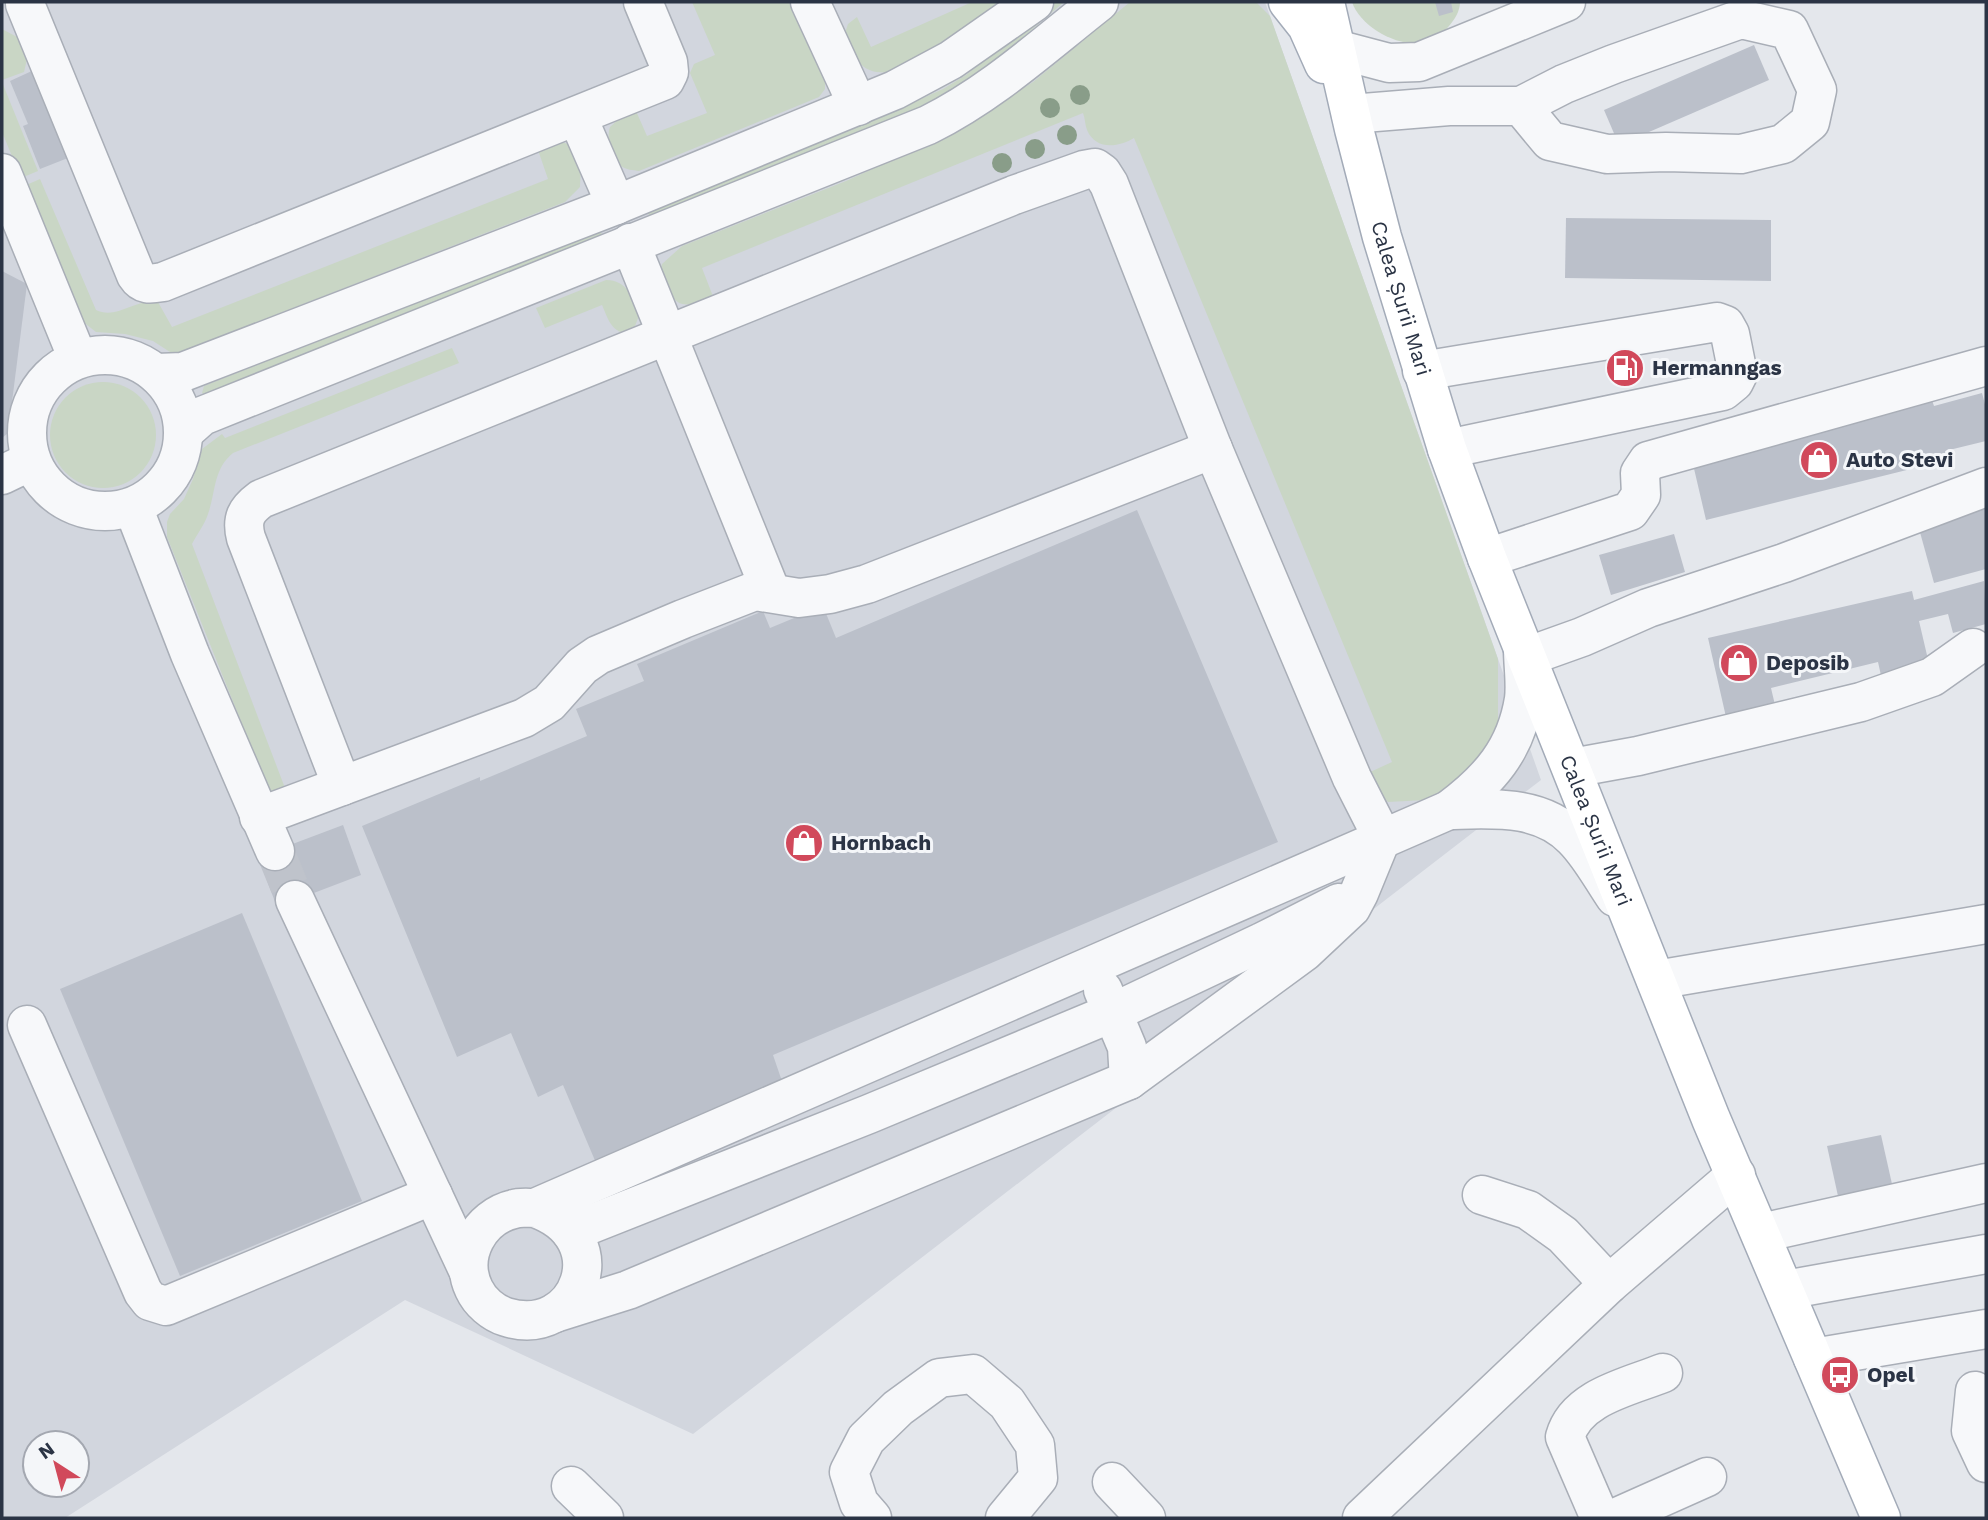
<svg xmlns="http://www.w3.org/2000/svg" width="1988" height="1520" font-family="'Work Sans',sans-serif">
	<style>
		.built { fill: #d2d6de; fill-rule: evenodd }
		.green { fill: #c9d6c5 }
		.building { fill: #bbc0ca }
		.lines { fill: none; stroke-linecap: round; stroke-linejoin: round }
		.minor-tunnel { stroke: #bfc3cb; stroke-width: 38; stroke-dasharray: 38 19; stroke-linecap: butt }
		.minor-casing { stroke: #a9aeb7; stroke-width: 41 }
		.major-casing { stroke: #a3abb8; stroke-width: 41 }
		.minor { stroke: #f7f8fa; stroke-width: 38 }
		.major { stroke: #fff; stroke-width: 38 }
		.tree { fill: #899d89 }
		.labels { text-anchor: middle; stroke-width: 6; stroke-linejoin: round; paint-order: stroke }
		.street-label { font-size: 21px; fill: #2b3445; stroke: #f4f6f9 }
		.poi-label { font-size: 21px; font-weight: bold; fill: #2b3445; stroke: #f4f6f9; text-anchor: start }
	</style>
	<rect width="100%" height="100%" fill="#e4e7ec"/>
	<!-- built -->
	<path class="built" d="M2,2h1263l276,778 -848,654 -288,-134 -340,218h-63zM35,1443h42v42h-42z"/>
	<!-- green -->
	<g class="green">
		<path d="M692,2h97l36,76v11l-6,8 -180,74c-6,-1 -13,-1 -18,-5 -10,-8 -15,-28 -11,-39l11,-10 15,-6 11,25 60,-23 -17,-40 4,-9 21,-9z"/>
		<path d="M972,2h45l-117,69c-36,6 -44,-6 -55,-38l3,-9 9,-7 14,30z"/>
		<path d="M1047,2h17l-93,80 -44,25 -278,109 -2,-7 249,-99 47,-21 23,-14 36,-29z"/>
		<path d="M1130,2h126l14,14 228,643v64l-4,17 -38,47 -30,13 -38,2 -9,-8 -11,-21 24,-11 -258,-624c-15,9 -38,13 -47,-8 -2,-5 -2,-12 -4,-17l-381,155 12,31c-39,11 -38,7 -54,-27l2,-8 20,-18 164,-65 83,-38 46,-25 58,-36z"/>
		<path d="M1352,2h108c0,9 -5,17 -11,24 -6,7 -12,13 -21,16 -27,8 -68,-15 -76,-40z"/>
		<path d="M2,29l17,9 9,17 -4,17 -22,8z"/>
		<path d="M2,82l36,89 -17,7 -19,-46z"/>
		<path d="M557,140l13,5 11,20 -1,22 -15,15 -390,152 -5,-2 -17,-11 -28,-7 -29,-2 -14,-11 -58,-135 16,-7 56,131c21,10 40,-12 62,-8l14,25 376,-148 -10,-29z"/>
		<path d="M599,228l4,9 -397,158 -4,-2 2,-7z"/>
		<path d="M606,280c21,0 26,17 34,33l-5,13 -12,7c-13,-4 -16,-17 -21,-28l-57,23 -9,-20z"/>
		<path d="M452,348l7,15 -226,90c-20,16 -17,39 -25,61 -3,10 -11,20 -16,30l93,244 -15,6 -103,-257v-15l3,-8 14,-15 9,-20 9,-30 20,-15 3,4z"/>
		<circle cx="103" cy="435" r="53"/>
	</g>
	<!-- building -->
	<g class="building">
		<path d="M1435,2h16l2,10 -14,4z"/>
		<path d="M1754,45l15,35 -150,65 -15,-35z"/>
		<path d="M34,70l39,86 -33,13 -17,-43 5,-2 -18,-43z"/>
		<path d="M1566,218l205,2v61l-206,-3z"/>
		<path d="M2,271l25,13 -19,149 -6,5z"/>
		<path d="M1982,393l4,15v33l-41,10 2,9 -241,60 -14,-60 240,-60 2,6z"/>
		<path d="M1986,506v63l-52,14 -16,-58z"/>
		<path d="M1137,510l141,332 -505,213 13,38 -187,77 -36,-85 -25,12 -27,-64 -54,24 -95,-231 118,-49v4l107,-45 -11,-27 68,-28 -7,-17 126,-53 7,17 53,-22 13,32z"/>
		<path d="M1674,534l11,38 -74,23 -12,-40z"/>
		<path d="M1984,581l2,43 -33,9 -5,-19 -29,7 11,47 -48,12 -4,-18 -107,26 4,17 -49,12 -18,-79 204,-47 2,9z"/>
		<path d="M343,825l18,50 -84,32 -19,-50z"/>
		<path d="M242,913l120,288 -182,75 -120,-287z"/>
		<path d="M1881,1135l11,49 -54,12 -11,-50z"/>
	</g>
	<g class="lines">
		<!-- minor-tunnel -->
		<path class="minor-tunnel" d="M275,851l20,49"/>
		<defs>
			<g id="minor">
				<path d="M810,2l48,104"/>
				<path d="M25,4l111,271c7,11 15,9 27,7l502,-202 4,-8 -1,-10 -25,-60"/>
				<path d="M1336,49l53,14 30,-1 147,-60"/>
				<path d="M1351,114l98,-8h72l43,-22 50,-20 127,-45 48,11 28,60 -7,32 -27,22 -42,10 -75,-2 -59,2 -57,-13 -29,-35"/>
				<path d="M577,116l39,89"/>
				<path d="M2,173l76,186"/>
				<path d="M630,243l141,349"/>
				<circle cx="105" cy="433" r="78"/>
				<path d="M1422,371l295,-49 8,3 5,9 8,40 -4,8 -11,9 -276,58"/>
				<path d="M157,373l26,-1 433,-167 279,-115 56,-30 83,-58"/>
				<path d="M184,432l18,-16 726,-291c64,-32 115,-79 171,-123"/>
				<path d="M2,475l29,-14"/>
				<path d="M133,507l57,147 85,197"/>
				<path d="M1487,558l143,-47 11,-16 -1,-22 8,-12 338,-95"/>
				<path d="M1526,657l56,-20 66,-29 136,-45 202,-76"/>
				<path d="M1572,768l66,-12 223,-54 71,-25 41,-29"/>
				<path d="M342,786l-96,-248c-5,-19 0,-28 15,-39l753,-304 70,-25 11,-2 7,5 7,11 104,265 139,329 30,59 -23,56 -8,15 -47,44 -175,128 -501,210 -73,23"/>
				<path d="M1449,810c43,-1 92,-6 125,29 16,16 28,39 41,58"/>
				<path d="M259,817l265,-99 25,-15 33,-37 16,-11 85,-36 72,-28 44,7 31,-4 37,-10 346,-135"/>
				<path d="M295,900l173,370"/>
				<path d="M1656,980l330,-56"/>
				<path d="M1103,990l24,57 2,33"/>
				<path d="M27,1025l116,267 7,9 16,5 267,-111"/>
				<path d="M1482,1195l46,15 35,25 46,49"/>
				<path d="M535,1208c84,29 44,132 -29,109 -13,-4 -26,-15 -32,-28 -16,-33 5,-72 40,-80 6,-2 14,-1 21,-1l914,-398c40,-30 67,-60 75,-111 2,-16 -1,-34 -1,-50"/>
				<path d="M571,1232l298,-118 245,-102 148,-70 77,-39"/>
				<path d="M1761,1233l225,-50"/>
				<path d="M1785,1290l201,-36"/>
				<path d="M1813,1358l173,-29"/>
				<path d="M1975,1391l-4,40 15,32"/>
				<path d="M1112,1482l34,36"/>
				<path d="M571,1486l33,32"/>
				<path d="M872,1518l-13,-15 -10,-31 17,-33 32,-31 41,-30 34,-4 34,29 28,42 3,33 -33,40"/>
				<path d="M1362,1518l247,-234 127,-109"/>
				<path d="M1600,1518l-35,-81c11,-40 63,-50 98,-64"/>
				<path d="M1615,1518l92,-41"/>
			</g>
			<g id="major">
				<path d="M1288,2l19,24 17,38"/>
				<path id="s1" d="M1325,2l29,127 28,108 65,212 40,109 224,561 170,399"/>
			</g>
		</defs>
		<!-- minor casing -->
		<use href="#minor" class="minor-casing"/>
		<!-- major casing -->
		<use href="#major" class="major-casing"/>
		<!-- minor -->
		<use href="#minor" class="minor"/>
		<!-- major -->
		<use href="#major" class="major"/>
	</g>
	<!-- trees -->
	<g class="tree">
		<circle cx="1080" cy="95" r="10"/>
		<circle cx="1050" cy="108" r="10"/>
		<circle cx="1067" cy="135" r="10"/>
		<circle cx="1035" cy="149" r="10"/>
		<circle cx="1002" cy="163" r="10"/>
	</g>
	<!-- icons -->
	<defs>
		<symbol id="fuel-disc" viewBox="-11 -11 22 22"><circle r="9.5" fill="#d1495b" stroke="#f4f6f9"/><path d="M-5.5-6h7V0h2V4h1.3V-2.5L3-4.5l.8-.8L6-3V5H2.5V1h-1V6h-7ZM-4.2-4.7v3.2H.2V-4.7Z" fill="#fff"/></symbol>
		<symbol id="shop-disc" viewBox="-11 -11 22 22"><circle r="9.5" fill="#d1495b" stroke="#f4f6f9"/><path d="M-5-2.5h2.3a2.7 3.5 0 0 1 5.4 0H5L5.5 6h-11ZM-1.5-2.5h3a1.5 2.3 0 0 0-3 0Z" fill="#fff"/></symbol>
		<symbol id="bus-disc" viewBox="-11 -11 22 22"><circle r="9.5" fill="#d1495b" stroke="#f4f6f9"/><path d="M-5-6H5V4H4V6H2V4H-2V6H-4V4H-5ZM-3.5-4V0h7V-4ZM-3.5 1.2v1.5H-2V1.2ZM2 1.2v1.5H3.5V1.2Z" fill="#fff"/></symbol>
	</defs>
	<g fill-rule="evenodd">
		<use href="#fuel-disc" x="1603" y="346" width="44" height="44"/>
		<use href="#shop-disc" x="1797" y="438" width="44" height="44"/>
		<use href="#shop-disc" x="1717" y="641" width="44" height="44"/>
		<use href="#shop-disc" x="782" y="821" width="44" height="44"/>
		<use href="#bus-disc" x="1818" y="1353" width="44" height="44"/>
	</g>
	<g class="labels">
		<!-- street labels -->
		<g class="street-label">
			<text dy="7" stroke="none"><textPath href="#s1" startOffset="306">Calea Șurii Mari</textPath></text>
			<text dy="7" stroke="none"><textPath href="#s1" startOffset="873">Calea Șurii Mari</textPath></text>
		</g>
		<!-- poi labels -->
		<g class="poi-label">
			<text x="1652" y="375">Hermanngas</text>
			<text x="1846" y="467">Auto Stevi</text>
			<text x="1766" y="670">Deposib</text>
			<text x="831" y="850">Hornbach</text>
			<text x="1867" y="1382">Opel</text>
		</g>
	</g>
	<!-- border -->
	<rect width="1988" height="1520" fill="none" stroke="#2b3445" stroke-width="7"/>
	<!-- north arrow -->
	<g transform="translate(56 1464) rotate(324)"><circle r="33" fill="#f4f6f9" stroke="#a4a8b1" stroke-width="2"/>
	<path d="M0-5L12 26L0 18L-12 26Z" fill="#d1495b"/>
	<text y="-10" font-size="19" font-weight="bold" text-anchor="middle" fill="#2b3445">N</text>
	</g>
</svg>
